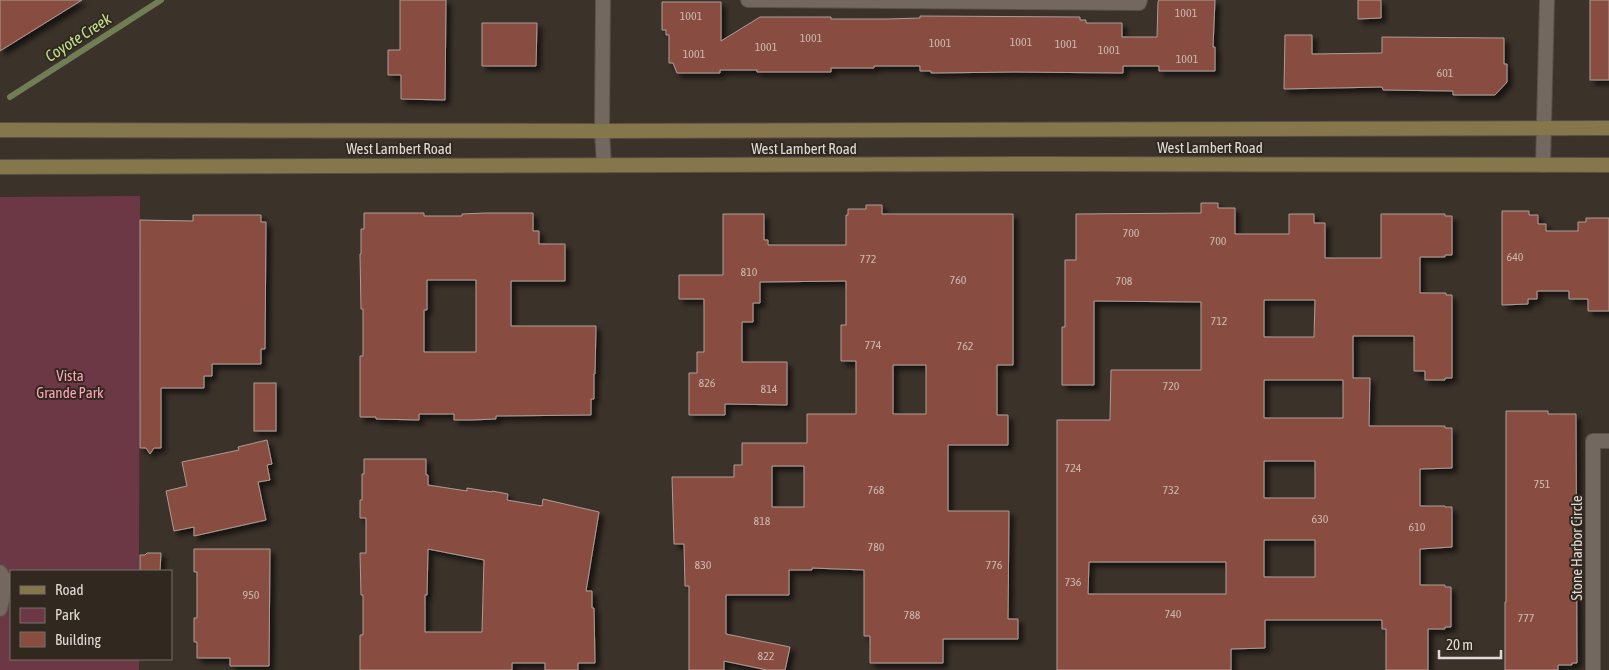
<svg xmlns="http://www.w3.org/2000/svg" width="1609" height="670" font-family="'Asap Condensed',sans-serif">
	<style>
		.green { fill: #6d3846 }
		.lines { fill: none; stroke-linecap: round; stroke-linejoin: round }
		.stream { stroke: #717d55; stroke-width: 6 }
		.building { fill: #884d3f; stroke: #ac9c98; fill-rule: evenodd; filter: url(#shadow) }
		.minor-casing { stroke: #575049; stroke-width: 16 }
		.secondary-casing { stroke: #575049; stroke-width: 16 }
		.minor { stroke: #73685f; stroke-width: 14 }
		.secondary { stroke: #85764b; stroke-width: 14 }
		.labels { text-anchor: middle; stroke-width: 4; stroke-linejoin: round; paint-order: stroke }
		.number-label { font-size: 12px; fill: #cbb8b0 }
		.street-label { font-size: 15px; fill: #e1dbd6; stroke: #312820 }
		.park-label { font-size: 15px; fill: #ffa2b9; stroke: #312820 }
		.water-label { font-size: 16px; font-style: italic; fill: #c0e28f; stroke: #312820 }
	</style>
	<defs>
		<filter id="shadow"><feDropShadow dx="4.5" dy="4.5" stdDeviation="2.5" flood-color="#0009"/></filter>
	</defs>
	<rect width="100%" height="100%" fill="#3b322a"/>
	<!-- green -->
	<path class="green" d="M140,196l-1,375h-128v88h128v11h-139v-473z"/>
	<g class="lines">
		<!-- stream -->
		<path class="stream" d="M10,97l151,-97"/>
	</g>
	<!-- building -->
	<g class="building">
		<path d="M0,0h82l-82,51z"/>
		<path d="M400,0h46l-1,100 -44,-1v-24h-13v-25h12z"/>
		<path d="M1159,0h56l-2,47h2v24h-56v-5h-36v7l-108,-1 -84,1v-2h-11v-5h-46v2h-43v4h-74v-2h-37v3h-43l-4,-10h-4v-28h-3v-5h-4v-28h59v39l39,-24h71v2h57l32,-1v-2l160,1v3h6v3h36v14h35l1,-35z"/>
		<path d="M1358,0h23v18l-23,1z"/>
		<rect x="1590" y="0" width="19" height="80"/>
		<path d="M482,23h55l-1,43h-54z"/>
		<path d="M1285,35h27v19l70,-1v-16l122,1v26h3v18l-12,13h-42v-4l-70,-1 -1,-3 -98,2z"/>
		<path d="M1201,203h17v5h17v26h54v-20h25v9h11v35h56v-44h64v2h7v39h-7v2h-25v36h26v2h6v83h-7v2h-20v-9h-11v-35h-61v42h17l-1,48h76v2h7v40l-32,1v37h25v1h7v40l-32,2v36h25v2h6v40h-6v2h-17v41h-42v-41h-4v-9h-117v28l-34,1v21h-174v-250h53l1,-50h90v-68l-107,-1v84h-32v-58h3v-67h11v-46l125,-1zM1264,300h51l-1,37h-50zM1264,380h79v38h-79zM1264,461h51v37h-51zM1264,540h51v37h-51zM1089,562h137v32h-138z"/>
		<path d="M866,205h16v9h131v151h-16v50h11v30h-60v66h61l-1,108h10v20h-75v24h-73v-27h-6v-66l-52,-2v2h-23v25h-63v39l64,13 -5,23h-18l-43,-9v9h-35v-84h-4l-1,-42h-10l-2,-67h62v-12h8v-22h65v-29h49v-53h-15v-36h5v-44l-86,1v21h-7v19h-11v40h45v43l-62,-1v11h-36v-42h8v-21h7v-53h-25v-24h44v-61h41v26h4v5h78v-30h2v-6h18zM893,365h33v49h-33zM772,466h32v41h-32z"/>
		<path d="M1502,211h27v4h9v9h8v7h32v-9h8v-4h23v93h-21v-12h-19v-8h-32v8h-9v5l-26,1z"/>
		<path d="M364,213h60v3h38v-2l23,-1h48v18h6v13h26v37h-54v45h85l-1,48h-1v25h-3v16l-95,1v3l-25,1h-17v-6h-35v6l-43,-1v-2h-16v-61h3v-47h-2l-1,-55h1v-25h3zM427,280h49v72h-52v-42h3z"/>
		<path d="M193,215h68v7h5l-1,127h-4v15h-49v12h-8v12h-43v60h-7l-4,6 -4,-6h-6v-228l53,1z"/>
		<rect x="254" y="383" width="22" height="48"/>
		<path d="M1506,411h42v3h28l1,249h-5v2h-14v5h-53v-68h1z"/>
		<path d="M267,440l5,24 -5,1 3,15 -12,2 8,38 -72,16v-9l-20,4 -8,-40 21,-5 -5,-24 57,-12 -1,-3z"/>
		<path d="M364,459h62v16h2v10l39,6v-3l25,4v-1l16,3 -1,6 35,6 1,-7 56,13 -13,79h6v17h2l1,55h-17v7h-33v-7h-33v7h-152v-35h3v-40h-2l-1,-42h6v-35h-6v-18h2v-26h2zM428,549l56,11 -2,72h-57v-37h2z"/>
		<path d="M194,549h76l-1,117h-39v-8h-33v-16h-3v-24h3v-46h-3z"/>
		<path d="M147,553h14l-1,18h-20v-16h5z"/>
	</g>
	<g class="lines">
		<defs>
			<g id="minor">
				<path d="M603,0l-1,131 2,34"/>
				<path d="M748,0l391,3 1,-3"/>
				<path d="M1543,165l4,-165"/>
				<path d="M0,572l6,10 -6,27"/>
				<path d="M1593,670v-229h16"/>
			</g>
			<g id="secondary">
				<path d="M0,130l602,1 1007,-3"/>
				<path d="M0,167l1044,-3 565,1"/>
			</g>
		</defs>
		<!-- minor casing -->
		<use href="#minor" class="minor-casing"/>
		<!-- secondary casing -->
		<use href="#secondary" class="secondary-casing"/>
		<!-- minor -->
		<use href="#minor" class="minor"/>
		<!-- secondary -->
		<use href="#secondary" class="secondary"/>
	</g>
	<g class="labels">
		<!-- number labels -->
		<g class="number-label">
			<text x="1186" y="17">1001</text>
			<text x="691" y="20">1001</text>
			<text x="811" y="42">1001</text>
			<text x="1021" y="46">1001</text>
			<text x="940" y="47">1001</text>
			<text x="1066" y="48">1001</text>
			<text x="766" y="51">1001</text>
			<text x="1109" y="54">1001</text>
			<text x="694" y="58">1001</text>
			<text x="1187" y="63">1001</text>
			<text x="1445" y="77">601</text>
			<text x="1131" y="237">700</text>
			<text x="1218" y="245">700</text>
			<text x="1515" y="261">640</text>
			<text x="868" y="263">772</text>
			<text x="749" y="276">810</text>
			<text x="958" y="284">760</text>
			<text x="1124" y="285">708</text>
			<text x="1219" y="325">712</text>
			<text x="873" y="349">774</text>
			<text x="965" y="350">762</text>
			<text x="707" y="387">826</text>
			<text x="1171" y="390">720</text>
			<text x="769" y="393">814</text>
			<text x="1073" y="472">724</text>
			<text x="1542" y="488">751</text>
			<text x="876" y="494">768</text>
			<text x="1171" y="494">732</text>
			<text x="1320" y="523">630</text>
			<text x="762" y="525">818</text>
			<text x="1417" y="531">610</text>
			<text x="876" y="551">780</text>
			<text x="703" y="569">830</text>
			<text x="994" y="569">776</text>
			<text x="1073" y="586">736</text>
			<text x="251" y="599">950</text>
			<text x="1173" y="618">740</text>
			<text x="912" y="619">788</text>
			<text x="1526" y="622">777</text>
			<text x="766" y="660">822</text>
		</g>
		<!-- street labels -->
		<g class="street-label">
			<text x="1210" y="153">West Lambert Road</text>
			<text x="399" y="154">West Lambert Road</text>
			<text x="804" y="154">West Lambert Road</text>
			<text transform="translate(1577 548) rotate(-90)" y="5">Stone Harbor Circle</text>
		</g>
		<!-- park labels -->
		<g class="park-label">
			<text x="70" y="381">Vista<tspan x="70" dy="17">Grande Park</tspan></text>
		</g>
		<!-- water labels -->
		<g class="water-label">
			<text transform="translate(78 37) rotate(-33)" y="6">Coyote Creek</text>
		</g>
	</g>
	<!-- legend -->
	<rect x="10" y="570" width="162" height="90" fill="#312820" stroke="#777069"/>
	<rect x="20" y="586" width="25" height="8" fill="#85764b" stroke="#777069"/>
	<text x="55" y="595" font-size="15" fill="#e1dbd6">Road</text>
	<rect x="20" y="608" width="25" height="15" fill="#6d3846" stroke="#777069"/>
	<text x="55" y="620" font-size="15" fill="#e1dbd6">Park</text>
	<rect x="20" y="632" width="25" height="15" fill="#884d3f" stroke="#777069"/>
	<text x="55" y="645" font-size="15" fill="#e1dbd6">Building</text>
	<!-- scale -->
	<path d="M1439 650v8h62v-8" fill="none" stroke="#e1dbd6" stroke-width="2.5"/>
	<text x="1446" y="650" font-size="15" fill="#e1dbd6" stroke="#312820" stroke-width="4" paint-order="stroke">20 m</text>
</svg>
